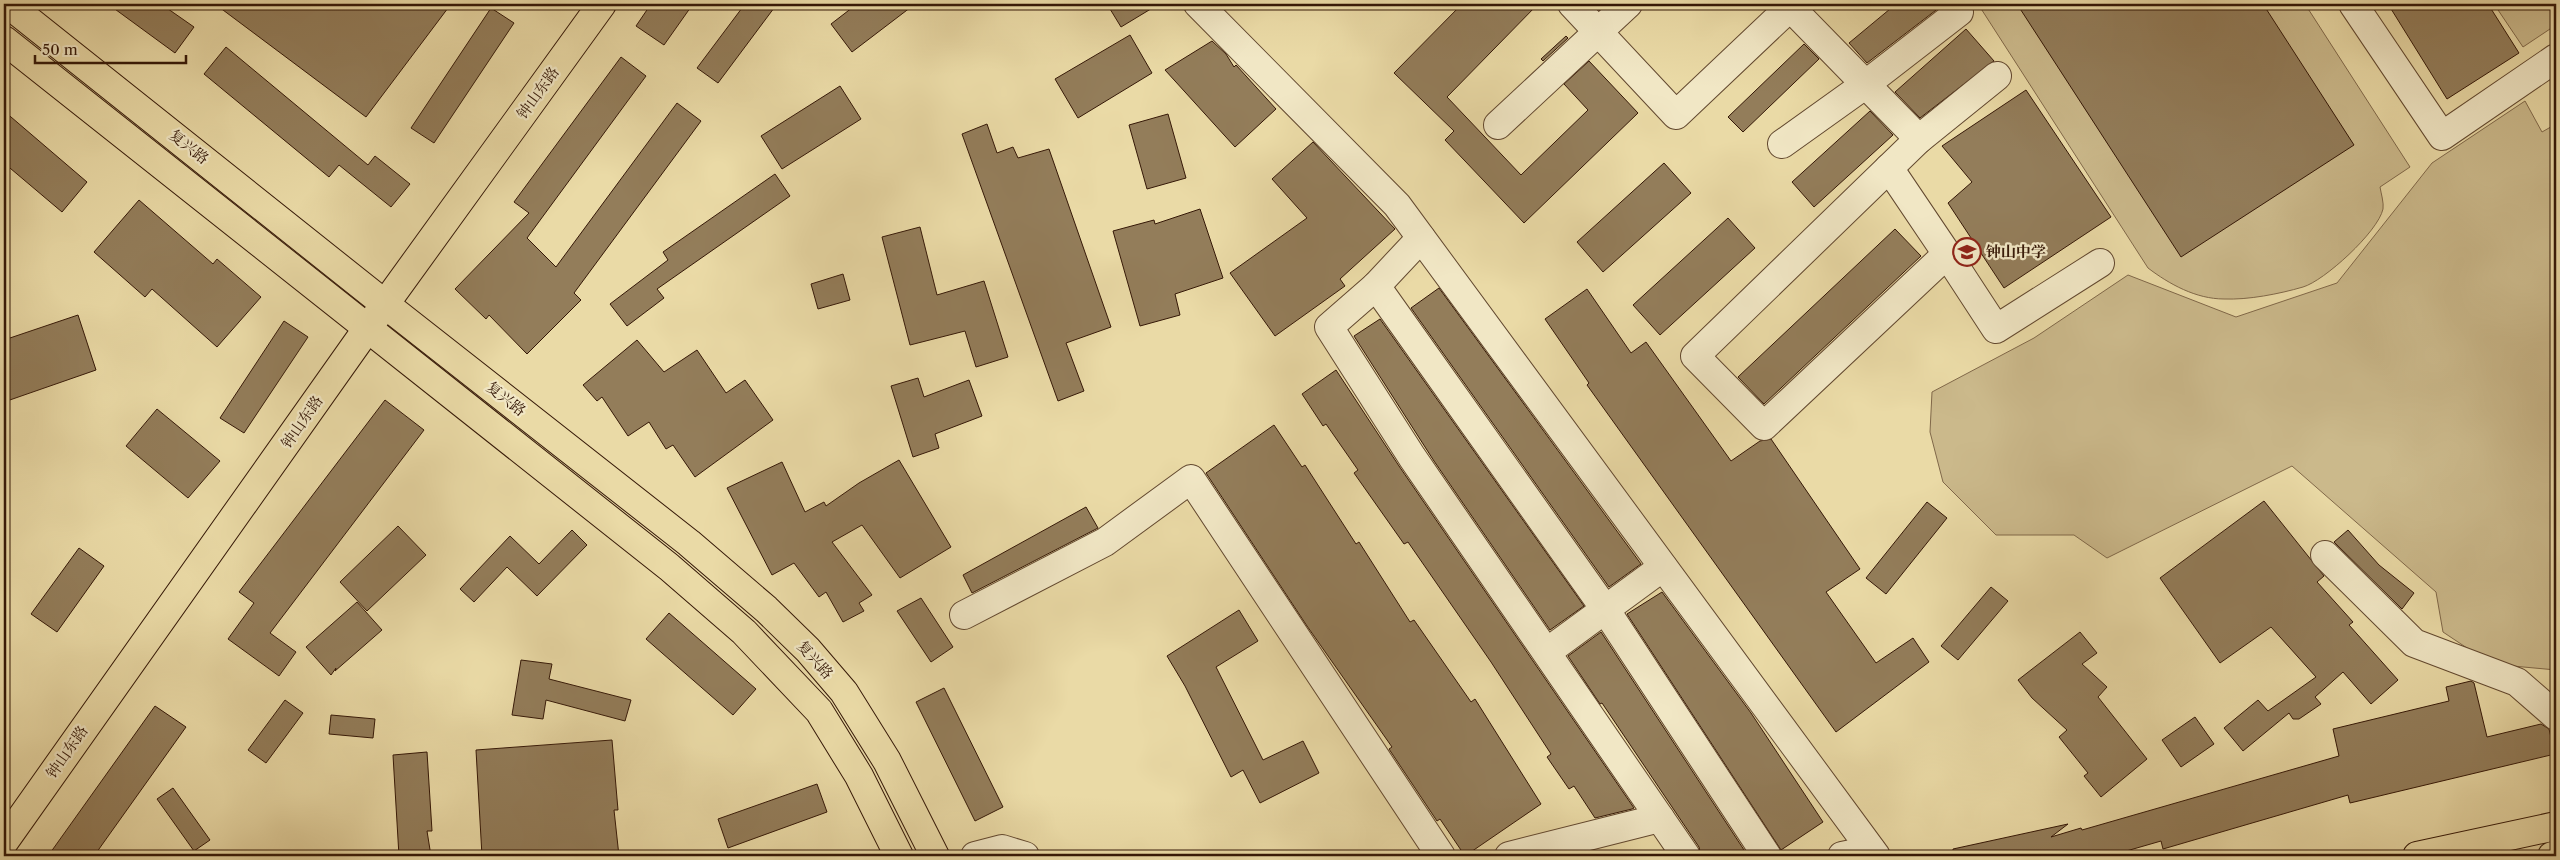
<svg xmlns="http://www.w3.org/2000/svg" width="2560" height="860" font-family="'Libre Caslon Text','Noto Serif SC',serif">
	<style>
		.green { fill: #cbb98b; stroke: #806849 }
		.building { fill: #937d5a; stroke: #351807 }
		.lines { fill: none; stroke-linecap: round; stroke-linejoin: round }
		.minor-casing { stroke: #62482f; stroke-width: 30 }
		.major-casing { stroke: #351807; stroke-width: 30 }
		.highway-casing { stroke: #351807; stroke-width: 30 }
		.minor { stroke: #f1e7c5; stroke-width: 28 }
		.major { stroke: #eadaa6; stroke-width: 28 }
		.highway { stroke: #eadaa6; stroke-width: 28 }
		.labels { text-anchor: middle; stroke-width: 4.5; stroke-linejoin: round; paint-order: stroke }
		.street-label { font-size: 15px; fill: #351807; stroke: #f1e7c5 }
		.poi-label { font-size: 15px; font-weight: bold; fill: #351807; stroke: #f1e7c5; text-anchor: start }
	</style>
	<rect width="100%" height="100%" fill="#eadaa6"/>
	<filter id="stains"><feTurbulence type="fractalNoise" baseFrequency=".004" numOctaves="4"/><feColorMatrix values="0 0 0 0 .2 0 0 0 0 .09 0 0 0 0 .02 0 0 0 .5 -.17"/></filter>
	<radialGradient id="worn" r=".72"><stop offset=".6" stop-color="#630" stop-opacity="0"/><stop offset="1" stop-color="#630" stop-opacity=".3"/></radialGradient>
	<!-- green -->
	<g class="green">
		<path d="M1978,4h327l105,163 -30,20c1,6 4,16 3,22 -5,23 -59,72 -80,78 -24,7 -55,13 -79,12 -28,0 -55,-15 -76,-31z"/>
		<path d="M2494,4h62v21l-33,22z"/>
		<path d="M2525,101l17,31 14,-8v546l-65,-6 -48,-32 -7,-40 -144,-126 -185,92 -33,-23h-78l-53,-53 -13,-50 2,-40 102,-54 94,-63 108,42 101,-34 95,-120z"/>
	</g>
	<!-- building -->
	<g class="building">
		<path d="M108,4h53l33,23 -19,26z"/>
		<path d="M215,4h236l-85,113z"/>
		<path d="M651,4h42l-29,41 -28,-19z"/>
		<path d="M745,4h32l-59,79 -21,-15z"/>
		<path d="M857,4h58l-63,48 -21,-28z"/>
		<path d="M1107,4h52l-38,23z"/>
		<path d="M1462,4h76l-91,93 74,78 67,-65 -24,-26 25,-23 49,52 -114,110 -79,-83 9,-9 -60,-58z"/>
		<path d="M1896,4h48l-77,59 -18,-20z"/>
		<path d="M2017,4h246l91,141 -173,112z"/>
		<path d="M2388,4h100l31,49 -72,46z"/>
		<path d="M491,8l23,15 -80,120 -23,-15z"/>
		<path d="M1966,29l28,32 -74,57 -25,-26z"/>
		<path d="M1130,35l22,38 -74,45 -23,-39z"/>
		<path d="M1566,36l2,2 -25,23 -2,-2z"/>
		<path d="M1212,41l14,13 8,13 2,-2 40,44 -41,38 -70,-77z"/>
		<path d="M1804,44l15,15 -76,73 -15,-15z"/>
		<path d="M226,47l142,118 7,-9 35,28 -19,23 -52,-42 -10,12 -125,-103z"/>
		<path d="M621,57l25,19 -119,162 29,29 121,-164 24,18 -127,172 7,7 -54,54 -38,-39 -3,4 -31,-30 74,-76 -15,-11z"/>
		<path d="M840,86l21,33 -79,50 -21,-33z"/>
		<path d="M2026,90l85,127 -107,71 -56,-85 24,-21 -30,-36z"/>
		<path d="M4,111l83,71 -25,30 -58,-49z"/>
		<path d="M1870,111l23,24 -79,72 -22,-25z"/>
		<path d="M1168,114l18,64 -39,11 -18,-64z"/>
		<path d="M987,124l10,29 16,-6 5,11 31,-9 62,178 -45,16 18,48 -26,10 -96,-267z"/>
		<path d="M1313,142l82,87 -55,50 5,7 -70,50 -45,-63 77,-55 -35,-39z"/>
		<path d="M1664,163l27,30 -88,79 -26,-30z"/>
		<path d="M775,174l15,22 -133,93 7,9 -37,28 -17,-22 58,-44 -5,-8z"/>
		<path d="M139,200l74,64 4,-5 44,38 -44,50 -65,-58 -7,8 -51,-45z"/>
		<path d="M1200,209l23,69 -48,16 5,21 -40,11 -27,-95 41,-11 1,4z"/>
		<path d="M1728,218l27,30 -95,87 -27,-30z"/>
		<path d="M920,227l17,68 47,-14 24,76 -32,10 -11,-36 -55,14 -28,-108z"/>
		<path d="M1895,229l26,27 -157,148 -26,-27z"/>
		<path d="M843,274l7,26 -32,9 -7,-25z"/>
		<path d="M1439,288l202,276 -32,23 -198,-279z"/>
		<path d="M1587,289l44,64 15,-11 85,119 29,-20 11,-2 89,130 -34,23 50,71 37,-25 16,24 -93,70 -249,-347 2,-2 -44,-64z"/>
		<path d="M78,315l18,55 -92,32v-62z"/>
		<path d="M1380,319l204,287 -34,24 -116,-169 -80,-125z"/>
		<path d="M284,321l24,16 -64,96 -24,-15z"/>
		<path d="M637,340l27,32 33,-22 29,43 19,-13 28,40 -78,57 -22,-32 -7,4 -17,-27 -21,14 -26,-39 -5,4 -14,-16z"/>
		<path d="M1336,370l63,96 235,342 -2,1 -37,9 -21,-32 -5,3 -22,-32 4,-3 -60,-92 -83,-120 -4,2 -50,-71 4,-3 -32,-46 -3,2 -21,-32z"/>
		<path d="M918,378l6,19 45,-17 13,36 -47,18 4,14 -26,9 -22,-71z"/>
		<path d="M385,400l39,30 -154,203 26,19 -17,24 -51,-37 26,-36 -15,-11z"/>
		<path d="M157,409l63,52 -32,37 -62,-52z"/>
		<path d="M1274,425l28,42 3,-2 51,79 3,-2 51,80 4,-2 57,82 4,-3 66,105 -76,52 -25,-37 -3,2 -48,-72 3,-2 -85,-121 -101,-153z"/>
		<path d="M899,460l52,87 -51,31 -38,-53 -30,17 40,53 -13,8 5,8 -21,11 -17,-30 -7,5 -25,-34 -22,12 -45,-87 55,-26 23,50 19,-10 2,4 33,-23z"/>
		<path d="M2264,501l60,75 -7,6 36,40 -4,3 49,55 -27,24 -28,-32 -28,25 6,7 -22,15h-6l-4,-6 -46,38 -19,-23 34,-28 10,11 48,-34 -45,-50 -51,36 -60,-85z"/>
		<path d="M1927,502l20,16 -61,76 -20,-16z"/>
		<path d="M1086,507l12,21 -126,65 -9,-18z"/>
		<path d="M398,526l28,29 -59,56 -27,-29z"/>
		<path d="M572,530l15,15 -50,51 -30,-29 -33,35 -14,-13 50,-53 29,28z"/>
		<path d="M2348,530l31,35 35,28 -12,16 -68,-67z"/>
		<path d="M79,548l25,18 -47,66 -26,-18z"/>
		<path d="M1991,587l17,14 -50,59 -17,-14z"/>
		<path d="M1662,592l89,121 72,109 -42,28 -154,-236z"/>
		<path d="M921,598l32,49 -22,15 -34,-51z"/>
		<path d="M357,602l25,28 -47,41 1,-3 -5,7 -25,-28z"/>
		<path d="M1239,610l19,31 -42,26 47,93 40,-19 16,32 -59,30 -17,-33 -12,7 -46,-91 -18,-30z"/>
		<path d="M669,613l87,76 -23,26 -87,-76z"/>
		<path d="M1601,632l147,224h-47l-2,-9 -97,-144 -2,1 -32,-48z"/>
		<path d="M2080,632l17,21 -15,11 25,23 -9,10 49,62 -46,38 -17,-21 4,-3 -29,-36 8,-7 -35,-32 -14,-18z"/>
		<path d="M521,660l31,4 -3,15 82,21 -6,21 -79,-21 -3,19 -31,-4z"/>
		<path d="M2471,681l3,2 13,54 54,-13 8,5 6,25 -205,49 -2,-8 -185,54 -2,-8 -52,15h-156v-7l115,-25 -17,13 30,-9 1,2 257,-74 -6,-27 116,-28 -3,-14z"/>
		<path d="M944,688l59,119 -28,14 -59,-119z"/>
		<path d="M285,700l18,13 -37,50 -18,-13z"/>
		<path d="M155,706l31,21 -92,129h-46z"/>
		<path d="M331,715l44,4 -2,19 -44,-4z"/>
		<path d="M2195,717l19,27 -33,23 -19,-27z"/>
		<path d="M612,740l6,70h-4l5,46h-137l-6,-106z"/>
		<path d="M427,752l5,79h-5l4,25h-32l-6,-101z"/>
		<path d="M817,784l10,28 -99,36 -10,-29z"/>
		<path d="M173,788l37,52 -16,11 -37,-52z"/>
	</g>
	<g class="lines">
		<defs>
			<g id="minor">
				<path d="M1198,4l199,201 479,651"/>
				<path d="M1572,4l104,111 114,-108 129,132 -224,217 69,70 183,-172 49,75 104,-66"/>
				<path d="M2353,4l89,132 114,-78"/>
				<path d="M1498,125l130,-121"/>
				<path d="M1919,139l78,-63"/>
				<path d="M1782,144l84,-60 93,-72"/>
				<path d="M1889,168l58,86"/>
				<path d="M1421,238l-45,48 -47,41 83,130 274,399"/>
				<path d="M1376,286l229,323 162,247"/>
				<path d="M2325,555l89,88 103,39 39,34"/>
				<path d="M964,615l141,-73 86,-63 250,377"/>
				<path d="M1547,652l116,-85"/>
				<path d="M975,856l27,-7 23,7"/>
				<path d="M1509,856l151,-38"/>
				<path d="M1842,856l29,-6"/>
			</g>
			<g id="major">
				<path d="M8,4l378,301 303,238 77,66 42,41 36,42 43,69 48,95"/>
				<path d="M4,40l665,527 75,65 75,79 40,65 40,80"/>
				<path d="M4,842l363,-513 235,-325"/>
			</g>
			<g id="highway">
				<path d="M2417,856l139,-30"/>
				<path d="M2552,856l4,-1"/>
			</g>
		</defs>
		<!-- minor casing -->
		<use href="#minor" class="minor-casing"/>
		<!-- major casing -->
		<use href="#major" class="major-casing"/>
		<!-- highway casing -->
		<use href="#highway" class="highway-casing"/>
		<!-- minor -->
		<use href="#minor" class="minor"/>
		<!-- major -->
		<use href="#major" class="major"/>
		<!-- highway -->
		<use href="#highway" class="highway"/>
	</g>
	<!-- icons -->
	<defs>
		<symbol id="school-ring" viewBox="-11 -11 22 22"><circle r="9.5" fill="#f1e7c5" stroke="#8f2418" stroke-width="1.5"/><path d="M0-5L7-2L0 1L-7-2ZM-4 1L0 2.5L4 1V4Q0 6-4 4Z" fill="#8f2418"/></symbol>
	</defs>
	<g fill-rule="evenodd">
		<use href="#school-ring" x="1951" y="236" width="32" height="32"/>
	</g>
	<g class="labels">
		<!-- street labels -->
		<g class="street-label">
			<text transform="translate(538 93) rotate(-54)" y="5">钟山东路</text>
			<text transform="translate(189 147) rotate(38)" y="5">复兴路</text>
			<text transform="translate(506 399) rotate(38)" y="5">复兴路</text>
			<text transform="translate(302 422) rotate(-55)" y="5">钟山东路</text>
			<text transform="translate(815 660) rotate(48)" y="5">复兴路</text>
			<text transform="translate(67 752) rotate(-55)" y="5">钟山东路</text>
		</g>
		<!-- poi labels -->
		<g class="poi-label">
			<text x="1986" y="257">钟山中学</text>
		</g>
	</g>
	<!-- margin -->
	<rect width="2560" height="860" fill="none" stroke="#eadaa6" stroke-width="20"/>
	<rect x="5" y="5" width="2550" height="850" fill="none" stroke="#351807" stroke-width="2.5"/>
	<rect x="10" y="10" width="2540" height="840" fill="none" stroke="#351807"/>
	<!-- scale -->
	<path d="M35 55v8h151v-8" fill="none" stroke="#351807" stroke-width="2.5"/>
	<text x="42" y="55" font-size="15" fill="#351807" stroke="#f1e7c5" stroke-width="4" paint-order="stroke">50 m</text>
	<rect width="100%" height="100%" filter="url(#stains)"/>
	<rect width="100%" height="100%" fill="url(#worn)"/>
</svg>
